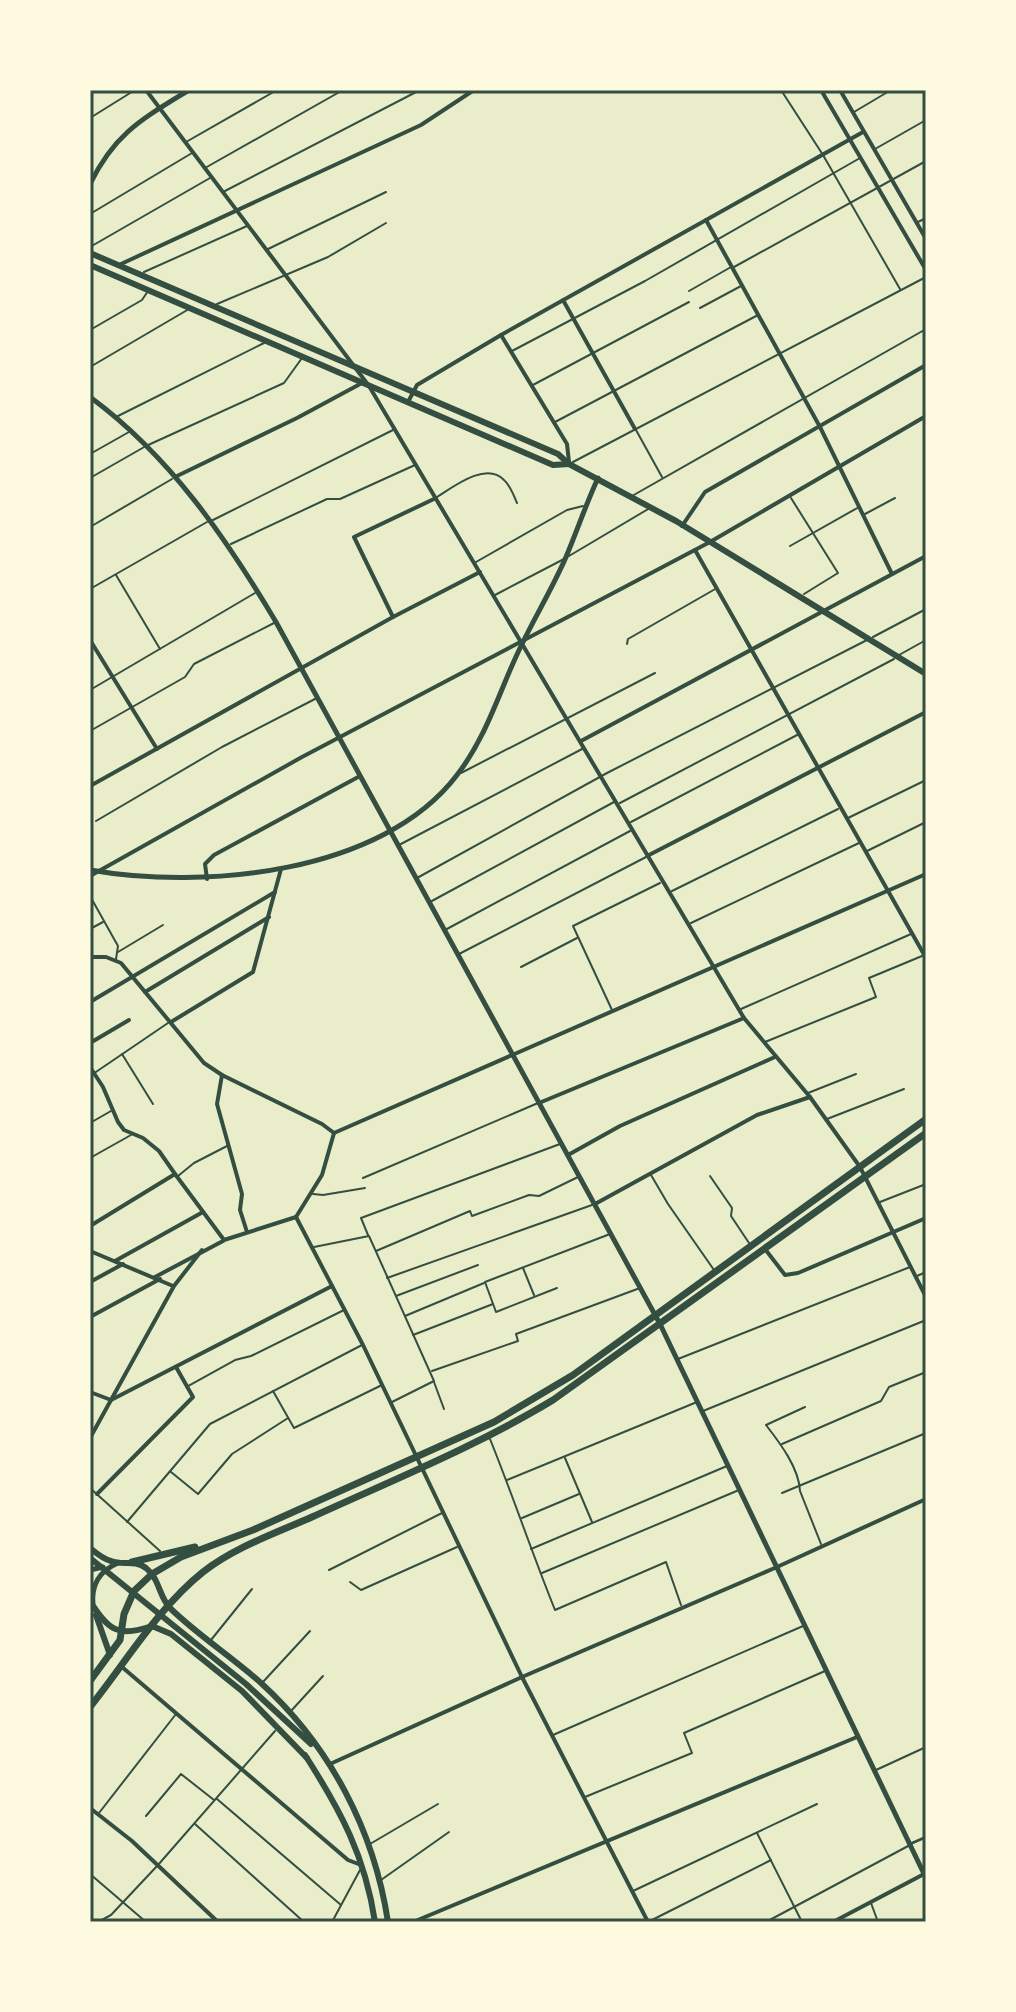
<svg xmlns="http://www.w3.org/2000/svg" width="1016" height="2012" font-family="'Libre Baskerville',serif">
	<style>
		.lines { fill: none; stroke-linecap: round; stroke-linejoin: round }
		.service { stroke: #344e41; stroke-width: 2 }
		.pedestrian { stroke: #344e41; stroke-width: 3 }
		.minor { stroke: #344e41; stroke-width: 4 }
		.tertiary { stroke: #344e41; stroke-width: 5 }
		.secondary { stroke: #344e41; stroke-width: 6 }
		.primary { stroke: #344e41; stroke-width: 7 }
		.neatline { fill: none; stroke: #344e41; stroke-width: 3 }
	</style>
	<rect width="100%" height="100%" fill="#e9edc9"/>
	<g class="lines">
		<!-- service -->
		<g class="service">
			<path d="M781,90l42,65 77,134"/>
			<path d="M854,112l37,-22"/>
			<path d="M90,118l45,-28"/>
			<path d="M186,142l91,-52"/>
			<path d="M875,149l51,-29"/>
			<path d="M205,168l138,-78"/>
			<path d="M223,192l197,-102"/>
			<path d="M90,214l102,-61"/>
			<path d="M916,223l10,-5"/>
			<path d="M90,247l120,-69"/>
			<path d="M266,250l120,-58"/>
			<path d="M734,267l192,-106"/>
			<path d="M144,272l103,-46"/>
			<path d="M689,291l42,-24"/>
			<path d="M217,304l111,-47 58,-34"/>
			<path d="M700,308l41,-22"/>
			<path d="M90,330l52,-30 6,-9"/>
			<path d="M512,351l133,-70 215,-123"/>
			<path d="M90,367l99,-58"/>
			<path d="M531,386l158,-84"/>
			<path d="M116,417l148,-74"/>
			<path d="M555,422l203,-107"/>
			<path d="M636,430l26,47"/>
			<path d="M90,454l39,-22"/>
			<path d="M573,462l353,-185"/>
			<path d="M90,478l56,-32 138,-63 18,-25"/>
			<path d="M632,496l294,-167"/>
			<path d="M437,497c16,-10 49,-36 67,-17 6,5 10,16 13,23"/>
			<path d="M791,498l47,75 -34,21"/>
			<path d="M865,514l30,-16"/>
			<path d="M213,520l180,-90"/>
			<path d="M90,527l82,-48"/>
			<path d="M231,544l96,-45h13l75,-34"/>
			<path d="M790,546l69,-39"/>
			<path d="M569,556l81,-48"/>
			<path d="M476,562l91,-52 16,-4"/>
			<path d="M116,575l44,74"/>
			<path d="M90,589l117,-67"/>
			<path d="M495,595l69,-36"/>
			<path d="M873,637l53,-28"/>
			<path d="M627,644l1,-5 89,-51"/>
			<path d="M899,655l27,-15"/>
			<path d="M90,690l165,-97"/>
			<path d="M90,731l95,-54 9,-13 80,-41"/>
			<path d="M461,773l194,-100"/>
			<path d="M620,803l274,-144"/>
			<path d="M848,818l78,-38"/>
			<path d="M96,821l126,-74 93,-48"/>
			<path d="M631,822l168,-88"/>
			<path d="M399,845l185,-97"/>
			<path d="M867,851l59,-29"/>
			<path d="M417,878l190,-105 260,-133"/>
			<path d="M672,891l166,-82"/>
			<path d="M90,896l28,50 -2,13"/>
			<path d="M430,902l184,-100"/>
			<path d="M691,923l168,-80"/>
			<path d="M90,929l13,-7"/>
			<path d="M445,930l185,-99"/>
			<path d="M118,952l45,-27"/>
			<path d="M459,954l189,-98"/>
			<path d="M521,967l56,-29"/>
			<path d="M741,1009l170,-75"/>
			<path d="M612,1010l-39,-84 87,-43"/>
			<path d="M765,1042l111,-45 -7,-19 53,-22"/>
			<path d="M122,1054l31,50"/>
			<path d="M90,1076l78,-53"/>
			<path d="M808,1093l48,-19"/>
			<path d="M827,1119l77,-30"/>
			<path d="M90,1123l21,-12"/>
			<path d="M90,1158l41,-23"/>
			<path d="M651,1175l17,29 46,66"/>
			<path d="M178,1176l16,-13 33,-17"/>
			<path d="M710,1176l22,32 -1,8 18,27"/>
			<path d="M363,1178l175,-75"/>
			<path d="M313,1194l10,1 42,-7"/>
			<path d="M880,1202l46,-18"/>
			<path d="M368,1235l-7,-17 199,-74"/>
			<path d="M314,1247l55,-11 65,145 -42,21"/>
			<path d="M376,1251l94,-40 2,5 57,-21 10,1 39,-19"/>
			<path d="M523,1268l11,27"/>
			<path d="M917,1276l9,-4"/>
			<path d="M387,1278l205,-73"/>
			<path d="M557,1288l-61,24 -11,-30 125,-48"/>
			<path d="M396,1296l82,-31"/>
			<path d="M405,1316l79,-33"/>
			<path d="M413,1335l80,-31"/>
			<path d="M678,1359l232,-92"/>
			<path d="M432,1371l86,-30 -2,-7 124,-46"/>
			<path d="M434,1382l10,27"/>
			<path d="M188,1386l47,-26 16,-4 93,-46"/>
			<path d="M273,1391l21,37 88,-43"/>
			<path d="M805,1407l-39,18c14,18 33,43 34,66l21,53"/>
			<path d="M703,1411l223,-91"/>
			<path d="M490,1439c23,57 42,114 65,171l111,-48 15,43"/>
			<path d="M782,1444l99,-43 8,-14 37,-15"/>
			<path d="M565,1458l27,64"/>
			<path d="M171,1472l27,22 34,-40 56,-36"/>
			<path d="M507,1480l190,-78"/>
			<path d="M90,1488l70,63"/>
			<path d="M782,1493l144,-60"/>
			<path d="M522,1518l57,-24"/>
			<path d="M127,1522l83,-98 152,-79"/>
			<path d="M531,1549l196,-83"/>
			<path d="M329,1570l113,-57"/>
			<path d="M542,1573l197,-83"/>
			<path d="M350,1582l11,8 96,-43"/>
			<path d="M211,1640l41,-51"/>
			<path d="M262,1683l48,-52"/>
			<path d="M291,1711l32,-35"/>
			<path d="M553,1735l250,-109"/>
			<path d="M876,1770l50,-23"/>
			<path d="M585,1797l107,-44 -8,-20 141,-62"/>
			<path d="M217,1799l124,106"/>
			<path d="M99,1813l77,-99"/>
			<path d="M146,1816l35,-42 33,26"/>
			<path d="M195,1824l109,98"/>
			<path d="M757,1833l45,89"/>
			<path d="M370,1844l68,-40"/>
			<path d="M90,1874l56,48"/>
			<path d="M381,1880l68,-48"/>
			<path d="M633,1891l184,-87"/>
			<path d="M871,1903l7,19"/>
			<path d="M650,1921l121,-61"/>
			<path d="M98,1922l13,-7 47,-50 117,-134"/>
			<path d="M332,1922l28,-52"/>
			<path d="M766,1922l144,-77"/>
		</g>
		<!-- pedestrian -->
		<path class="pedestrian" d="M910,1844l16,-7"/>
		<!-- minor -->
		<g class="minor">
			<path d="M146,90l223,296 375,632 66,79 50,70 66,130"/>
			<path d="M821,90l105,180"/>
			<path d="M840,90l86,149"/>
			<path d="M706,220l114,207 72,147"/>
			<path d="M121,264l300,-139 53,-35"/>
			<path d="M563,300l72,129"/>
			<path d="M501,335l66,109 2,18"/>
			<path d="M408,402l9,-17 84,-50 362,-203"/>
			<path d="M175,477l122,-59 65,-35"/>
			<path d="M682,526l23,-34 221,-127"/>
			<path d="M695,550l231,408"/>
			<path d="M393,617l-39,-80 82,-39"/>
			<path d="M90,640l67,109"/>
			<path d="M581,741l345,-185"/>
			<path d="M90,786l303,-169 87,-45"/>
			<path d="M649,855l277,-143"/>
			<path d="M90,876l212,-119 408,-215 216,-126"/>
			<path d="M207,879l-2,-15 9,-9 146,-79"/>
			<path d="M90,957h16l15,6 83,100 18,12 100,49 12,9"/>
			<path d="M145,992l124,-75"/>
			<path d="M90,1002l185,-110"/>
			<path d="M171,1022l82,-50 28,-103"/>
			<path d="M90,1043l39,-23"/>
			<path d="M90,1067l13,20 15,35 6,8 19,8 16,13 16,23"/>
			<path d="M222,1075l-5,29 25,90 -2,16 7,22"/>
			<path d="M539,1103l205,-85"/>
			<path d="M568,1155l52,-29 155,-69"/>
			<path d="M595,1204l162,-89 53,-18"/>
			<path d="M296,1217l26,-42 12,-42 592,-259"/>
			<path d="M90,1226l85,-52 49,66 72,-23 67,128 159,332 126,245"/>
			<path d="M765,1249l20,26 13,-2 128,-55"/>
			<path d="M90,1251l83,35"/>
			<path d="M115,1261l88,-49"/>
			<path d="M155,1277l68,-36"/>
			<path d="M90,1282l33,-18"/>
			<path d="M90,1317l70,-38"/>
			<path d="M90,1392l21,8 221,-114"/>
			<path d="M90,1438l84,-152 28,-36"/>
			<path d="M97,1494l96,-97 -17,-30"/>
			<path d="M122,1667l226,193 13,5"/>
			<path d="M330,1764l192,-87 255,-110 149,-68"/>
			<path d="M90,1808l42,33 86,81"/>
			<path d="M413,1922l444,-185"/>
			<path d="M833,1922l93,-49"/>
		</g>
		<!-- tertiary -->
		<g class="tertiary">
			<path d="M90,184c25,-51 52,-65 99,-94"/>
			<path d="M90,397c80,59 136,141 186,225l384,702 266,554"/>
			<path d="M90,870c113,20 292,4 367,-95 31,-40 43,-87 65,-131 14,-29 31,-57 44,-87 11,-26 20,-53 32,-79"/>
			<path d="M90,1570l13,-3"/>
			<path d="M93,1605c-2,-20 6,-34 25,-42"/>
		</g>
		<!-- secondary -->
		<g class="secondary">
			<path d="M90,253l468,201 11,10 107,57 250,153"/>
			<path d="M90,265l463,200 16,-1"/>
			<path d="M90,1548c6,5 13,11 21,13 12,5 23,-2 35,7 14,11 13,30 25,41 28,27 61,48 90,74 69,63 113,147 127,239"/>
			<path d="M90,1558l156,126 65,60"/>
			<path d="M90,1601c18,29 28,37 62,25l19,8 71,57 65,67"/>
			<path d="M96,1615l14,40"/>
			<path d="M305,1755c36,56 60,101 70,167"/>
		</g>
		<!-- primary -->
		<g class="primary">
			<path d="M132,1562l63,-15"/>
			<path d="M90,1681l30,-41 4,-26 10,-23 18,-17 29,-17 72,-27 241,-108 79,-47 353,-256"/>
			<path d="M90,1707c36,-45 68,-99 113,-135 32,-25 73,-39 109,-55 81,-37 165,-71 241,-117l373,-267"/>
		</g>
	</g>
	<!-- border -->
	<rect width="1016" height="2012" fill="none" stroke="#fefae0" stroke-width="184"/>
	<rect x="92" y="92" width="832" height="1828" class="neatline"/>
</svg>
